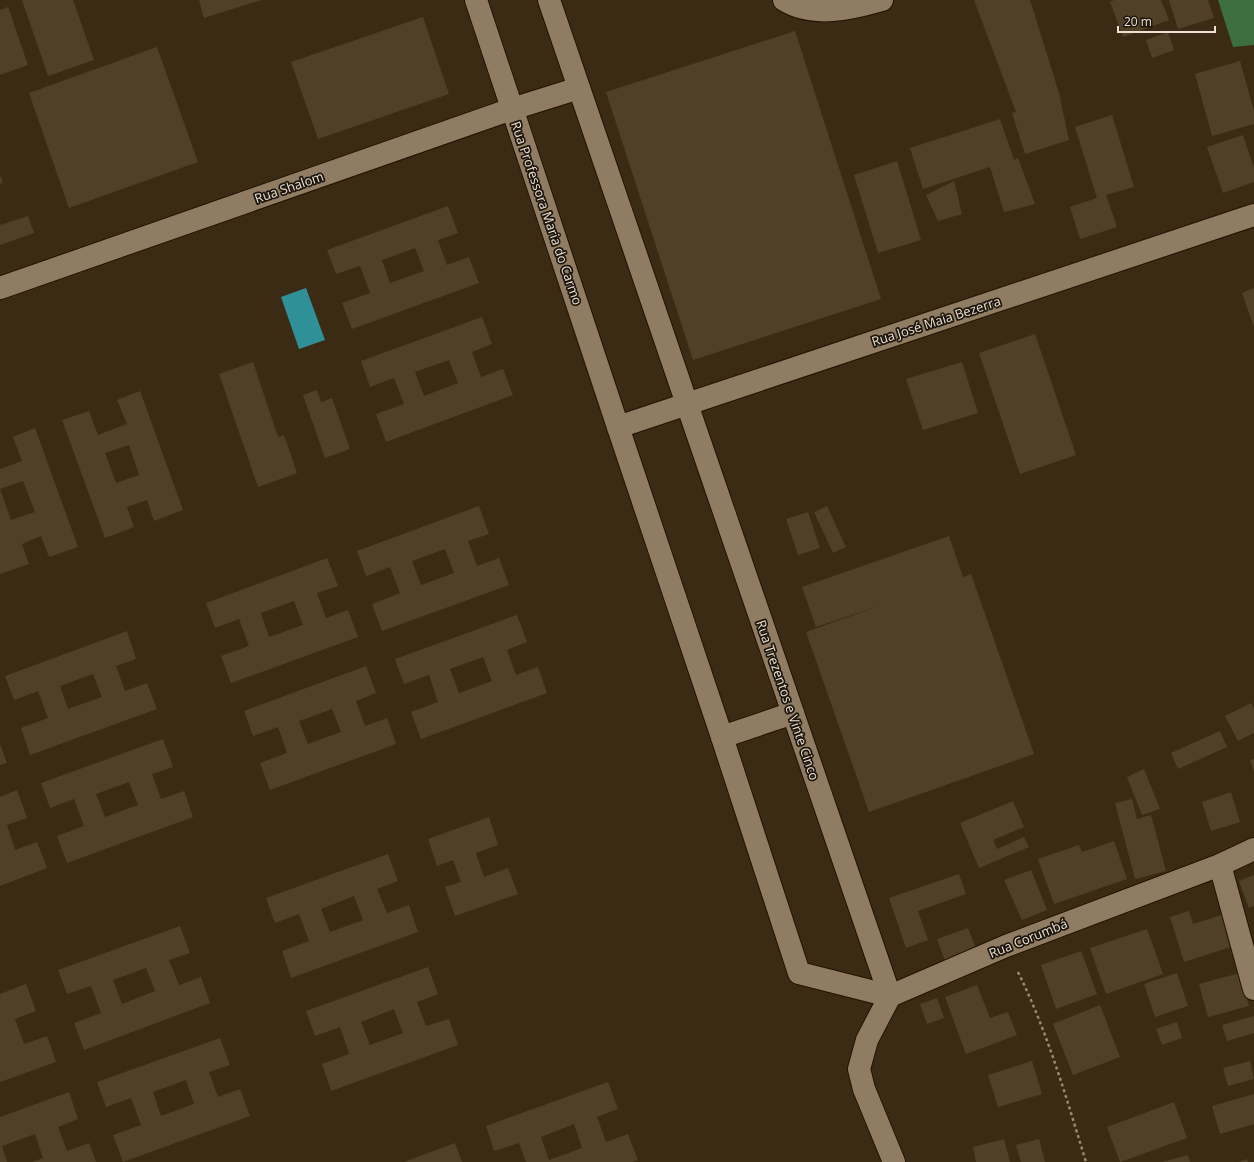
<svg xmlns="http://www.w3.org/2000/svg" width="1254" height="1162" font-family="'Open Sans',sans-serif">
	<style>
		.forest { fill: #3d6e41 }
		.water { fill: #2f9097 }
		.building { fill: #514028; fill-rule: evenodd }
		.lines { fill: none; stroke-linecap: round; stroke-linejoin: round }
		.minor-casing { stroke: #231300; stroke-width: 24 }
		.tertiary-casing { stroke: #231300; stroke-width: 24 }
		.path { stroke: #978976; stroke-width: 2.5; stroke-dasharray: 3 3; stroke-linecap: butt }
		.minor { stroke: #8f7c62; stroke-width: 22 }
		.tertiary { stroke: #8f7c62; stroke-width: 22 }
		.labels { text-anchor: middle; stroke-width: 3.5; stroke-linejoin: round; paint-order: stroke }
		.street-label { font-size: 13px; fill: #ece1d3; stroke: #1d160c }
	</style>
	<rect width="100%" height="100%" fill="#3c2b14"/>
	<!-- forest -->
	<path class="forest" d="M1218,0h36v45l-21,2z"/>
	<!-- water -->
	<path class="water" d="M306,288l19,52 -26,9 -18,-52z"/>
	<!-- building -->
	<g class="building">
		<path d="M22,0h51l21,60 -46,16z"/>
		<path d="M199,0h62l-57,18z"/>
		<path d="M974,0h56l29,93 10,47 -44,14 -13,-41 4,-1z"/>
		<path d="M1114,0h47l8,20 -46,17 -13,-35z"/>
		<path d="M1169,0h39l6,18 -36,11z"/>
		<path d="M8,7l20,58 -28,10v-65z"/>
		<path d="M423,17l26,77 -131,45 -27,-77z"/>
		<path d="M795,31l86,268 -188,61 -87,-268z"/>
		<path d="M1168,32l6,18 -22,8 -6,-18z"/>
		<path d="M157,47l41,115 -129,46 -40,-115z"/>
		<path d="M1240,61l14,50v13l-42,12 -17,-62z"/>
		<path d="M1112,115l22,72 -28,8 11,32 -37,12 -10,-32 27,-9 -22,-71z"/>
		<path d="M1000,119l14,41 4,-2 17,46 -31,8 -14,-45 -67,22 -13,-41z"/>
		<path d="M1243,135l11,33v14l-31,11 -16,-46z"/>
		<path d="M897,161l24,79 -43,13 -24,-78z"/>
		<path d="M0,175l3,8 -3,1z"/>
		<path d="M954,181l8,33 -24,7 -12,-26z"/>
		<path d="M448,206l10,27 -20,7 9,25 22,-8 10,26 -127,46 -10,-26 28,-10 -10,-27 -24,8 -9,-24zM415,248l9,23 -34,12 -8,-23z"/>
		<path d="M28,216l6,17 -34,12v-20z"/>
		<path d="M1254,288v39l-12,-34z"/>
		<path d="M482,317l10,27 -20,8 9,25 22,-8 10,26 -127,47 -10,-28 28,-10 -10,-26 -24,9 -9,-26zM449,360l9,23 -34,13 -9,-24z"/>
		<path d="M1035,334l41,121 -56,19 -41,-121z"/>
		<path d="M253,362l25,75 6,-2 13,38 -39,14 -39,-113z"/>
		<path d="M962,362l16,51 -55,17 -17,-51z"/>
		<path d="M317,390l4,12 11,-4 18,51 -25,9 -22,-63z"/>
		<path d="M140,391l43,119 -29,11 -7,-21 -20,7 7,20 -29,11 -43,-118 27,-9 9,24 29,-11 -10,-24zM129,445l10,30 -23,8 -11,-30z"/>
		<path d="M35,428l43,119 -29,10 -8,-21 -19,8 7,20 -29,10v-105l22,-8 -9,-24zM23,481l12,31 -24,8 -11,-31z"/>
		<path d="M479,506l10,28 -21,7 9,25 22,-8 10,27 -127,46 -10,-27 28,-11 -10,-26 -24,9 -9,-25zM445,549l9,24 -33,12 -9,-24z"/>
		<path d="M827,506l19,41 -13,6 -19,-41z"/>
		<path d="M808,512l12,36 -22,7 -12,-36z"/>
		<path d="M949,536l14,41 8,-3 63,180 -165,58 -63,-180 76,-27 -66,22 -14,-40z"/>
		<path d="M327,558l11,28 -21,7 9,25 22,-8 10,27 -127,46 -10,-27 28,-10 -10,-27 -24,9 -9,-25zM294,601l9,24 -34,12 -8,-24z"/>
		<path d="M517,615l10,27 -20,8 9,25 22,-8 9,26 -126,46 -10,-27 27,-10 -9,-27 -25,9 -9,-25zM483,657l9,24 -33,12 -9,-24z"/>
		<path d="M127,631l9,28 -20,7 9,25 22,-8 10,26 -127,46 -9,-27 27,-10 -10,-27 -24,9 -9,-24zM93,674l9,23 -34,12 -8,-23z"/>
		<path d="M366,666l10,27 -20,8 9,25 22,-8 9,26 -126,46 -10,-27 27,-10 -9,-26 -25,9 -9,-25zM332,709l9,23 -33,12 -9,-23z"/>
		<path d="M1251,703l3,5v25l-16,8 -13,-25z"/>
		<path d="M1220,731l7,16 -49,22 -7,-16z"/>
		<path d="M163,739l10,28 -21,7 9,25 23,-8 9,26 -126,46 -10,-27 27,-10 -10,-27 -24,9 -9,-25zM129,782l9,23 -33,12 -9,-23z"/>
		<path d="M0,744l7,19 -7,2z"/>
		<path d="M1254,759v13l-4,-12z"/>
		<path d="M1144,769l16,40 -18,6 -15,-38z"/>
		<path d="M17,790l10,28 -20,7 8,25 22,-8 10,26 -47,18v-89z"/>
		<path d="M1231,792l9,30 -29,9 -9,-29z"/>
		<path d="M1132,799l5,20 14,-4 15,56 -31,8 -20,-76z"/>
		<path d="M1013,801l11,26 -31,13 4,9 27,-12 5,10 -50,21 -19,-45z"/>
		<path d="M489,817l9,28 -22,8 8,24 24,-9 10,26 -63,22 -10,-29 16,-5 -8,-22 -16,6 -9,-27z"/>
		<path d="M1114,841l13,38 -73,25 -16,-45 41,-14 3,7z"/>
		<path d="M388,854l10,27 -21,8 10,24 22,-8 9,27 -127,46 -9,-27 27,-10 -10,-27 -24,9 -9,-25zM354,896l9,24 -33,12 -9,-23z"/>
		<path d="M1031,870l16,40 -25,10 -18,-40z"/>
		<path d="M959,874l7,20 -48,17 10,29 -22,8 -17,-50z"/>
		<path d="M1254,875v31l-5,2 -10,-27z"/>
		<path d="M1189,911l4,13 32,-10 9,32 -50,16 -14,-45z"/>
		<path d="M180,926l10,27 -21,7 10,25 22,-8 9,26 -126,47 -10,-27 27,-10 -10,-27 -24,8 -9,-24zM146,968l9,23 -33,13 -9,-24z"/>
		<path d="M968,928l8,21 -31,12 -8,-22z"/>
		<path d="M1147,929l16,45 -57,20 -16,-46z"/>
		<path d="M1081,951l16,43 -41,15 -15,-44z"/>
		<path d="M428,967l10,27 -21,8 9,24 23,-7 9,26 -127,46 -9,-27 27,-10 -9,-27 -25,9 -9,-25zM394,1009l9,24 -33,12 -9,-23z"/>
		<path d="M1177,973l11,33 -33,11 -11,-33z"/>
		<path d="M1240,973l9,33 -41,11 -9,-33z"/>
		<path d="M26,984l10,27 -21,8 9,25 23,-8 9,26 -56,20v-88z"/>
		<path d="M977,985l13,33 18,-6 9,23 -51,19 -21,-57z"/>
		<path d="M937,998l7,20 -17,6 -7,-20z"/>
		<path d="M1100,1005l20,52 -47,18 -20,-51z"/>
		<path d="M1254,1016v17l-27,8 -5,-16z"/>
		<path d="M1177,1022l5,16 -20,7 -6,-16z"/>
		<path d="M220,1038l10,27 -21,7 9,25 22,-8 10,27 -127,46 -10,-27 28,-10 -10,-27 -25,9 -9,-25zM186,1080l8,24 -33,12 -8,-24z"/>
		<path d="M1032,1061l10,33 -44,13 -10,-32z"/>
		<path d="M1250,1061l4,18 -26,7 -5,-18z"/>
		<path d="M608,1082l10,27 -21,8 9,25 22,-8 10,26 -6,2h-106l-7,-19 -25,8 -8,-25zM574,1124l8,24 -33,12 -8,-23z"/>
		<path d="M69,1092l9,27 -20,8 9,24 22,-8 7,19h-64l11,-4 -8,-24 -33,12 5,16h-7v-45z"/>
		<path d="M1254,1094v30l-34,10 -8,-28z"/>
		<path d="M1174,1102l13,36 -67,24 -13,-35z"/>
		<path d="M1004,1139l6,23h-34l-3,-15z"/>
		<path d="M1039,1139l6,23h-24l-5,-17z"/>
		<path d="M455,1143l7,19h-58z"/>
		<path d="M1188,1155l2,7h-28z"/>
		<path d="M1247,1159l1,3h-9z"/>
	</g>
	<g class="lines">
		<defs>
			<g id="minor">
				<path d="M784,0c29,18 67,9 98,0"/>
				<path d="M0,288l512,-179 67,-21"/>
				<path d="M687,404l203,592"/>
				<path d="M618,427l104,310 77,236 91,23 116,-50 214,-81 34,-16"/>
				<path d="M722,737l71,-24"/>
				<path d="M1220,865l34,124"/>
				<path d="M890,996l-23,44 -8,29 5,20 30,73"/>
			</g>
			<g id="tertiary">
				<path d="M476,0l142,427 636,-212"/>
				<path d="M549,0l138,404"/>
			</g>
		</defs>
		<!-- minor casing -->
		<use href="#minor" class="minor-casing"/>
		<!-- tertiary casing -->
		<use href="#tertiary" class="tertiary-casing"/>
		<!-- path -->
		<path class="path" d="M1018,972c30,61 48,125 68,190"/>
		<!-- minor -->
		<use href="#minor" class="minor"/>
		<!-- tertiary -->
		<use href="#tertiary" class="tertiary"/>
	</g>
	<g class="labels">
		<!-- street labels -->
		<g class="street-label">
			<text transform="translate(289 187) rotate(-19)" y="5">Rua Shalom</text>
			<text transform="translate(547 213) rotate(71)" y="5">Rua Professora Maria do Carmo</text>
			<text transform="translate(936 321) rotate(-18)" y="5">Rua José Maia Bezerra</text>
			<text transform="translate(788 700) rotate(71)" y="5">Rua Trezentos e Vinte Cinco</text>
			<text transform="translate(1028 938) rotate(-22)" y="5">Rua Corumbá</text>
		</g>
	</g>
	<!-- scale -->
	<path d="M1118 26v6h97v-6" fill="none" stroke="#ece1d3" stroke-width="2"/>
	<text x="1124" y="26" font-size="12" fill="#ece1d3" stroke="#1d160c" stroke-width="3" paint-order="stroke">20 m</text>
</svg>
